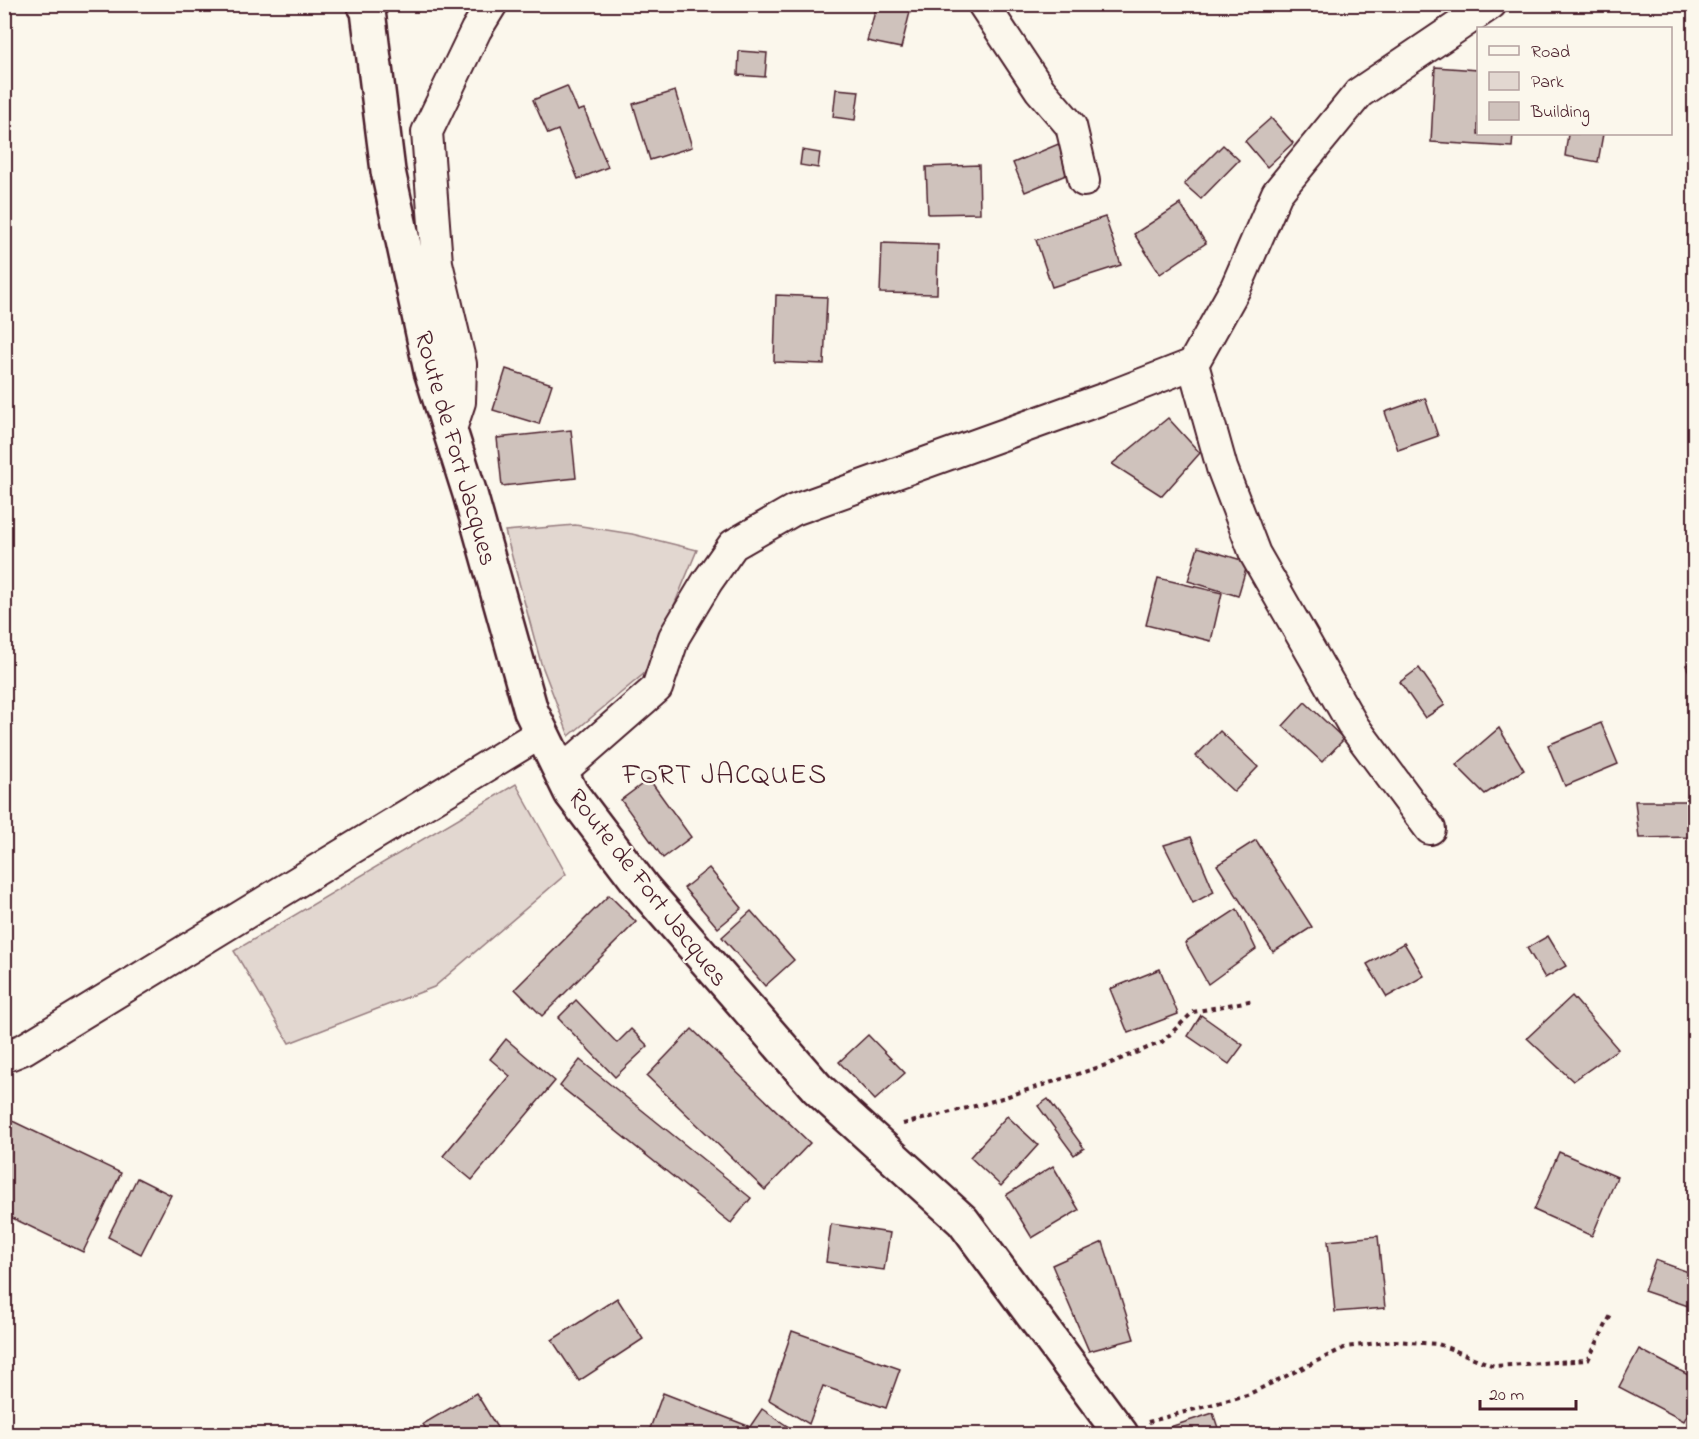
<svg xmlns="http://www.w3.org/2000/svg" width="1699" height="1439" font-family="'Indie Flower',sans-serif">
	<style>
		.green { fill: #e2d7d0; stroke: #967b7e; stroke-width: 1.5 }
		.building { fill: #cfc2bc; stroke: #4a1f2b; stroke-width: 1.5 }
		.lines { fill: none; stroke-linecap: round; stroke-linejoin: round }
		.minor-casing { stroke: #4a1f2b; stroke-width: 34 }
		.tertiary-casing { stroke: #4a1f2b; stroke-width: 38 }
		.path { stroke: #4a1f2b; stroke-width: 4; stroke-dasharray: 4.5 4.5; stroke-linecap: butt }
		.minor { stroke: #fbf7ec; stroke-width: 30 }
		.tertiary { stroke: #fbf7ec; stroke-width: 33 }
		.labels { text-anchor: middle; stroke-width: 4.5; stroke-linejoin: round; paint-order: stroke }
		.street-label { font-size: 26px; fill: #4a1f2b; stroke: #fbf7ec }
		.quarter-label { font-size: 28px; letter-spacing: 1.5px; fill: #4a1f2b; stroke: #fbf7ec }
	</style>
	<rect width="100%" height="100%" fill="#fbf7ec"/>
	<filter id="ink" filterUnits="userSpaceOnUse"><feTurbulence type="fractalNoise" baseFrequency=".0167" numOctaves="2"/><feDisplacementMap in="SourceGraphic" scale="12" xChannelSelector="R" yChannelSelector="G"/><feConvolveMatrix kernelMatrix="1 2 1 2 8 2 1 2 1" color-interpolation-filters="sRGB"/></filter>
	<g filter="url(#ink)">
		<!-- green -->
		<g class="green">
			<path d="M575,525l57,9 65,16 -27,65 -18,52 -83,69 -28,-73 -36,-132z"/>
			<path d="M516,784l50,90 -132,113 -145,56 -55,-92z"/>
		</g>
		<!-- building -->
		<g class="building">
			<path d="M877,4h25l9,4 -10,40 -34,-7z"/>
			<path d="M739,51l28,2 -2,24 -27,-2z"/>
			<path d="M1435,67l43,3v64h35l-1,13 -81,-5z"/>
			<path d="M567,86l11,25 6,-2 24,58 -30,12 -20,-49 -10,4 -15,-34z"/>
			<path d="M836,89l23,2 -4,29 -22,-3z"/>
			<path d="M675,91l17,56 -42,13 -17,-56z"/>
			<path d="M1271,118l22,25 -26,24 -22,-26z"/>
			<path d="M1568,134h35l-5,28 -33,-6z"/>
			<path d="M1061,143l12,29 -48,20 -12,-29z"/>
			<path d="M1223,145l16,15 -38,39 -17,-15z"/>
			<path d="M802,150l18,3 -2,15 -18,-3z"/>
			<path d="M979,165l1,48 -52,1 -2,-47z"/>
			<path d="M1180,204l26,39 -46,31 -26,-40z"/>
			<path d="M1105,217l16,48 -69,22 -16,-47z"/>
			<path d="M882,243l56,2 -1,49 -57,-1z"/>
			<path d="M776,295l51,2 -3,67 -50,-2z"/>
			<path d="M506,369l46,15 -13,40 -46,-14z"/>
			<path d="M1425,398l13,38 -40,14 -13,-38z"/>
			<path d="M1168,418l32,35 -38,43 -50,-32z"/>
			<path d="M571,430l5,48 -74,8 -5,-48z"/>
			<path d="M1198,547l50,15 -10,34 -50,-15z"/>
			<path d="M1158,578l64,15 -11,48 -65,-16z"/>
			<path d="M1694,661v22l-8,-18z"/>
			<path d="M1419,668l26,37 -20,13 -25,-36z"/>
			<path d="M1305,702l39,37 -22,23 -39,-36z"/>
			<path d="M1601,723l17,41 -53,22 -17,-41z"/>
			<path d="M1499,728l25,42 -39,24 -29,-29z"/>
			<path d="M1220,731l38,36 -24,25 -38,-36z"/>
			<path d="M649,779l42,58 -28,21 -42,-58z"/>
			<path d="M1635,801h59v36l-55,1z"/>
			<path d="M1191,837l23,55 -21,11 -29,-58z"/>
			<path d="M1256,840l56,87 -39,25 -56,-87z"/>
			<path d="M709,868l33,40 -24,20 -34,-40z"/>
			<path d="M609,895l27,27 -94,94 -27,-27z"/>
			<path d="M1237,909l19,40 -48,35 -23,-41z"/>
			<path d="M751,911l43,49 -29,26 -43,-49z"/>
			<path d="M1548,936l18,30 -21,12 -18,-30z"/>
			<path d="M1404,943l20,33 -37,21 -20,-33z"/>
			<path d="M1160,969l18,45 -50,19 -18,-44z"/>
			<path d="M1572,996l46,53 -45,32 -46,-43z"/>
			<path d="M576,1000l41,43 14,-14 17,17 -33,31 -57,-59z"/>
			<path d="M1201,1015l42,30 -14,19 -41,-28z"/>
			<path d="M692,1029l118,114 -45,47 -118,-114z"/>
			<path d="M868,1035l37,38 -30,27 -36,-38z"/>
			<path d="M506,1039l49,42 -83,99 -29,-24 67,-80 -20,-17z"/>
			<path d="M580,1060l171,138 -20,25 -171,-137z"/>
			<path d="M1048,1099l36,49 -10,7 -36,-49z"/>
			<path d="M1007,1116l31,29 -37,41 -31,-29z"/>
			<path d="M4,1117l117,56 -38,79 -79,-38z"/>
			<path d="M1559,1152l58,25 -25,59 -58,-26z"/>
			<path d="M1053,1166l26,44 -47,28 -26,-43z"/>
			<path d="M137,1178l34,17 -30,59 -33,-17z"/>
			<path d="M831,1224l59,9 -6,37 -58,-8z"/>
			<path d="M1378,1236l7,72 -50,4 -7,-71z"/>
			<path d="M1103,1242l31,97 -45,12 -37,-86z"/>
			<path d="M1655,1260l39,14v34l-50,-17z"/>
			<path d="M617,1298l26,41 -64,42 -27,-41z"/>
			<path d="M792,1331l108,38 -14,39 -63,-22 -14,38 -40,-24z"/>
			<path d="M1639,1349l55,29v23l-10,20 -65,-34z"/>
			<path d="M476,1393l25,41h-72l-6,-10z"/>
			<path d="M663,1393l85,33 -3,8h-97z"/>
			<path d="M762,1409l37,25h-47l-5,-3z"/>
			<path d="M1213,1413l7,21h-47l-3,-7z"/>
		</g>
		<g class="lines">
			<defs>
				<g id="minor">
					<path d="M983,4l57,86 31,36 13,55"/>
					<path d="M1193,364l29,104 33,86 99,173 76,102"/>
					<path d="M450,432l10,-30 1,-38 -24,-101 -10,-131 49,-102 16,-26"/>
					<path d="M561,772l96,-84 17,-51 33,-55 26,-37 61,-35 317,-114 82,-32 43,-77 41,-94 82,-100 132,-89"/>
					<path d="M4,1057l20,-8 517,-316"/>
				</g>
				<path id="tertiary" d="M364,4l4,7 20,160 43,200 39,123 61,217 40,82 72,95 174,200 146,133 158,213"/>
			</defs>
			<!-- minor casing -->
			<use href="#minor" class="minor-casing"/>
			<!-- tertiary casing -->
			<use href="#tertiary" class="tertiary-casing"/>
			<!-- path -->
			<g class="path">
				<path d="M903,1124l80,-20 123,-39 56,-23 31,-30 61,-12"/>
				<path d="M1148,1422l99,-27 99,-48 48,-6 44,3 56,22 94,-6 24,-47"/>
			</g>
			<!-- minor -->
			<use href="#minor" class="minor"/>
			<!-- tertiary -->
			<use href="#tertiary" class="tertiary"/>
		</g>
	</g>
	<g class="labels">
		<!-- street labels -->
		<g class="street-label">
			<text transform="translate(457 448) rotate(74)" y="9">Route de Fort Jacques</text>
			<text transform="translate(649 887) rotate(52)" y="9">Route de Fort Jacques</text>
		</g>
		<!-- quarter labels -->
		<g class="quarter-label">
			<text x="725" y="783">FORT JACQUES</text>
		</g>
	</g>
	<!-- margin -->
	<rect width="1699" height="1439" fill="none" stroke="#fbf7ec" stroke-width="24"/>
	<rect x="12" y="12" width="1675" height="1415" fill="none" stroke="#4a1f2b" stroke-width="2" filter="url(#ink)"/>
	<!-- legend -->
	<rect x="1477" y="27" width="195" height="108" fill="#fbf7ec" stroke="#b4a19f" stroke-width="1.5"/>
	<rect x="1489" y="46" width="30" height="9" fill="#fbf7ec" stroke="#b4a19f" stroke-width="1.5"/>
	<text x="1531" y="57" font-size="18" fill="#4a1f2b">Road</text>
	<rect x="1489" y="72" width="30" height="18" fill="#e2d7d0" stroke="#b4a19f" stroke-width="1.5"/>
	<text x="1531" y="87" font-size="18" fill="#4a1f2b">Park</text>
	<rect x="1489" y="102" width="30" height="18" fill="#cfc2bc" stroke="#b4a19f" stroke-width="1.5"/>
	<text x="1531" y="117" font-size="18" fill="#4a1f2b">Building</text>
	<!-- scale -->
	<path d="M1480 1400v9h96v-9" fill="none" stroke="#4a1f2b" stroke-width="3"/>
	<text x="1489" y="1400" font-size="18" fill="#4a1f2b" stroke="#fbf7ec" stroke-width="4.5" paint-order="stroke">20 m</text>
</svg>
